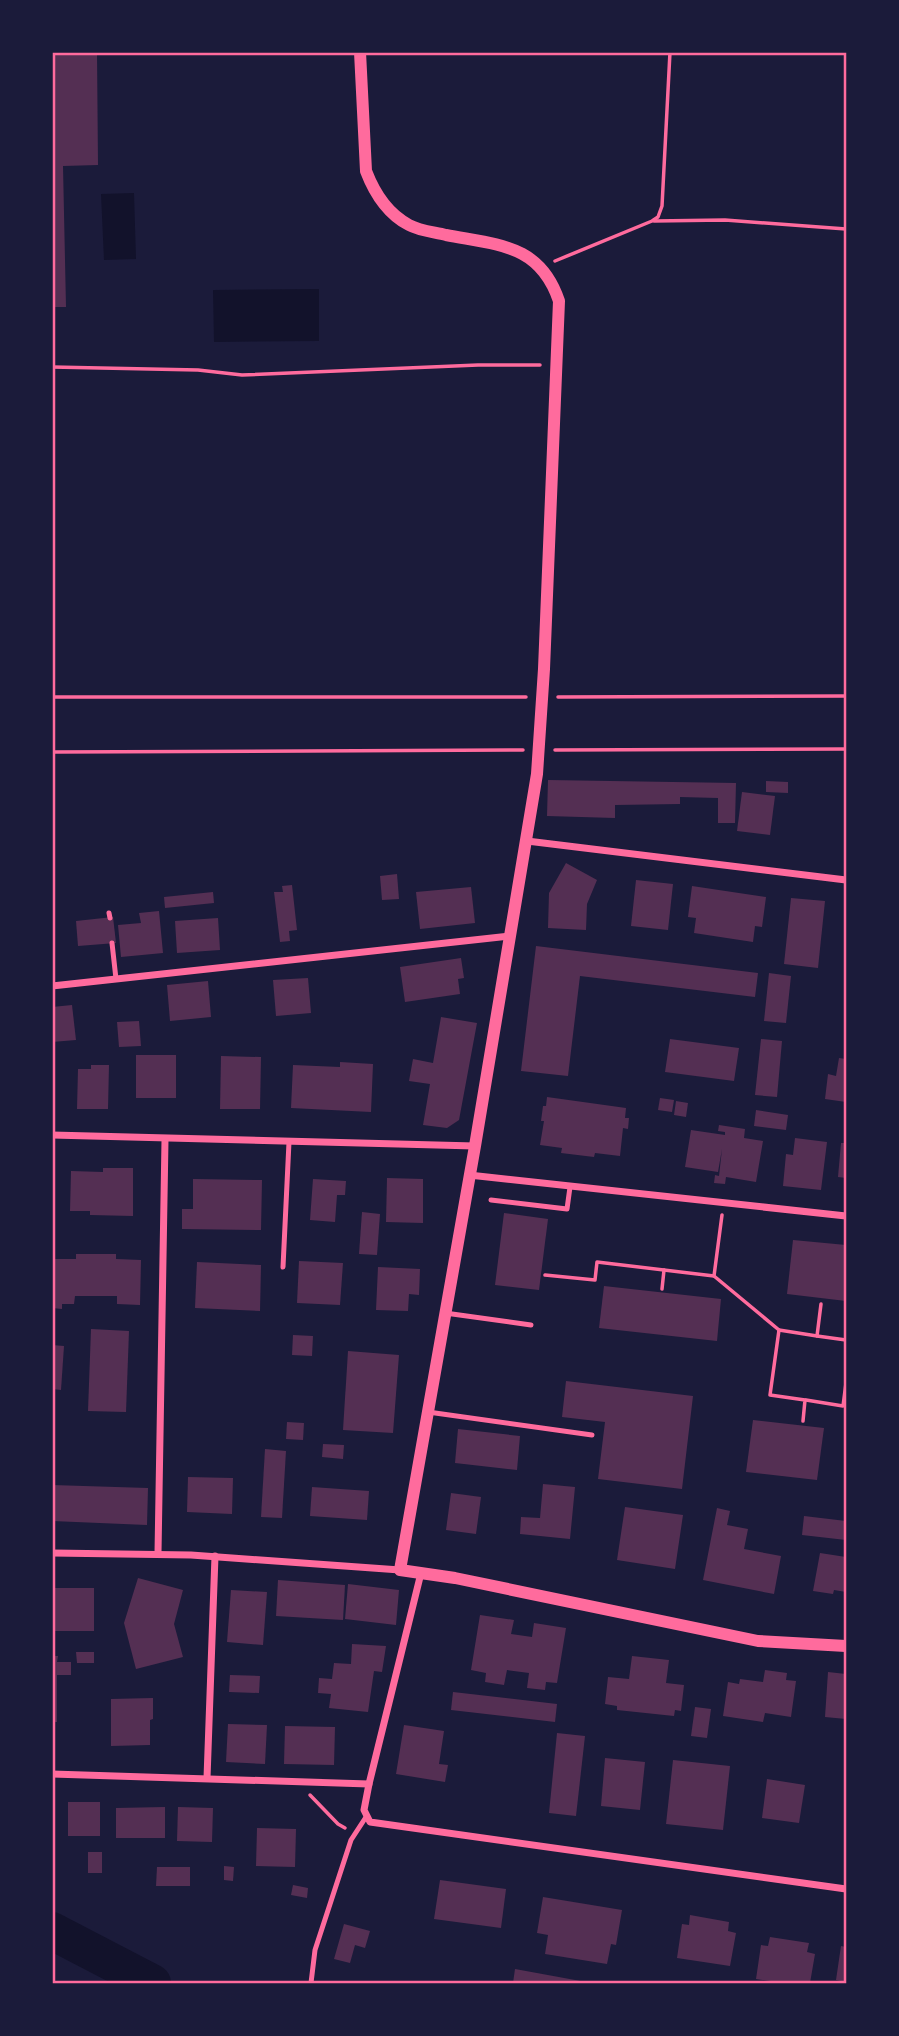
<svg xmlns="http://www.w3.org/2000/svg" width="899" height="2036" font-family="Mulish,sans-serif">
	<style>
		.water { fill: #12122b }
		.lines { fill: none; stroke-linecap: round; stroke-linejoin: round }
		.river { stroke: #12122b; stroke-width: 38 }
		.building { fill: #542f53 }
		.path { stroke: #ff6b9d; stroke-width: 3.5 }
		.service { stroke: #ff6b9d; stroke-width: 5 }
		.minor { stroke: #ff6b9d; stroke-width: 7 }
		.tertiary { stroke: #ff6b9d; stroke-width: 12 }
		.neatline { fill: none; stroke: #ff6b9d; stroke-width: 2.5 }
	</style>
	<rect width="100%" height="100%" fill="#1b1b3a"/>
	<!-- water -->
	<g class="water">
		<path d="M134,193l2,66 -32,1 -3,-66z"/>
		<path d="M319,289v52l-105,1 -1,-52z"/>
	</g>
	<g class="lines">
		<!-- river -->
		<path class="river" d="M52,1931l100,52"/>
	</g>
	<!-- building -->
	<g class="building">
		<path d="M52,52h45l1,113 -35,1 3,141h-14z"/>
		<path d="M548,780l188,3 -1,40h-17v-25l-38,-1v7l-65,1v13l-68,-2z"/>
		<path d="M766,781l22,1v11l-22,-1z"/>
		<path d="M742,792l33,4 -5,39 -33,-4z"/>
		<path d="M566,863l31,17 -10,24 -1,26 -38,-2 1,-35z"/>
		<path d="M397,874l2,25 -17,1 -2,-24z"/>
		<path d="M636,880l37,4 -5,46 -37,-4z"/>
		<path d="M292,885l5,45 -8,1 1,10 -10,1 -6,-50h9l-1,-6z"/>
		<path d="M692,886l74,11 -4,30 -7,-1 -2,16 -59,-9 2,-15 -8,-1z"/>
		<path d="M471,887l4,36 -55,6 -4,-37z"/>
		<path d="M213,892l1,11 -49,5 -1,-11z"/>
		<path d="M791,898l34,3 -7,67 -34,-4z"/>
		<path d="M159,911l4,42 -42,4 -3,-32 23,-2 -2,-10z"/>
		<path d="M113,917l3,26 -38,3 -2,-25z"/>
		<path d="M218,918l2,32 -43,3 -2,-32z"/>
		<path d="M536,946l222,27 -3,24 -175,-21 -12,100 -47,-5z"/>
		<path d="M461,958l3,20 -6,1 2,15 -55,8 -5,-35z"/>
		<path d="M769,973l22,3 -5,47 -22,-2z"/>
		<path d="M308,978l3,35 -35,3 -3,-36z"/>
		<path d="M208,981l3,36 -41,4 -3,-36z"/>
		<path d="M72,1005l4,35 -24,2v-35z"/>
		<path d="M441,1017l36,6 -18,97 -12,8 -24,-3 7,-41 -21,-3 4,-22 20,4z"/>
		<path d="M139,1021l2,25 -22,1 -2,-25z"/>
		<path d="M670,1039l69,9 -5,33 -69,-9z"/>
		<path d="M761,1039l21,2 -5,56 -22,-2z"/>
		<rect x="136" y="1055" width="40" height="43"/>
		<path d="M221,1056l40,1 -1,52h-40z"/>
		<path d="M839,1058l7,1v43l-21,-3 3,-25 8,2z"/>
		<path d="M340,1062l33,2 -2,48 -80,-4 2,-43 47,2z"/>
		<path d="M91,1065h18l-1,44h-31l1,-40h13z"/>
		<path d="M547,1097l79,11 -1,10h4l-1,11 -5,-1 -3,28 -25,-3 -1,4 -33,-4 1,-5 -22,-3 4,-24h-3l2,-15h3z"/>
		<path d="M660,1098l14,2 -2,12 -14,-2z"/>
		<path d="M676,1101l12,2 -2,14 -12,-2z"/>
		<path d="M756,1110l32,5 -2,15 -32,-4z"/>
		<path d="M719,1125l26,4 -1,9 19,3 -7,41 -30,-5 -1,7 -11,-1 1,-8 4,1 3,-27 -4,23 -33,-5 6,-37 34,5v-3l-7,-1z"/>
		<path d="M795,1138l32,4 -6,48 -38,-4 3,-32 7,1z"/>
		<path d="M841,1143h5v35l-8,-1z"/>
		<path d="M103,1168h30v48l-43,-1v-4h-20l1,-40 32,1z"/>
		<path d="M387,1178l36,1v44l-37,-1z"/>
		<path d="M193,1179l69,1 -1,50 -79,-1v-20h11z"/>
		<path d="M313,1179l33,2 -1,14h-8l-2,27 -25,-2z"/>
		<path d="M362,1212l18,2 -3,41 -18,-1z"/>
		<path d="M504,1213l44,6 -9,71 -44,-5z"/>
		<path d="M793,1240l53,5v56l-59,-7z"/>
		<path d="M76,1254h40v5l25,1 -1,45 -23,-1v-8h-42l-1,8h-12v5l-10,-1v-49h24z"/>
		<path d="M299,1261l44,2 -3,42 -43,-2z"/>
		<path d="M197,1262l64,3 -1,46 -65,-3z"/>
		<path d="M378,1267l42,2 -1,26 -10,-1 -1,17 -32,-1z"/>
		<path d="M604,1286l117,13 -4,42 -118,-13z"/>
		<path d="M91,1329l38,2 -3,81 -38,-1z"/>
		<path d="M293,1335l20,1 -1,20 -20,-1z"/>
		<path d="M52,1345l12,1 -3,44 -9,-1z"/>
		<path d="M348,1351l51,4 -6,78 -50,-3z"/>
		<path d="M566,1381l127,15 -11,93 -84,-10 7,-57 -43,-5z"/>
		<path d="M753,1420l71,8 -7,52 -71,-8z"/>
		<path d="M287,1422l17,1 -1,17 -17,-1z"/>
		<path d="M458,1429l62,7 -3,34 -62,-7z"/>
		<path d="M323,1444l21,1 -1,14 -21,-2z"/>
		<path d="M265,1449l21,2 -4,67 -21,-1z"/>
		<path d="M188,1477l45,1 -1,36 -45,-2z"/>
		<path d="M543,1484l32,3 -5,52 -50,-5 1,-17 19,1z"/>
		<path d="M52,1485l96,3 -1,37 -95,-4z"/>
		<path d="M312,1487l57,4 -2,29 -57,-4z"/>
		<path d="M451,1493l30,4 -5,37 -30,-4z"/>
		<path d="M625,1507l58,8 -8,54 -58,-9z"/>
		<path d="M717,1508l13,3 -3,14 21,4 -4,20 37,7 -7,38 -71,-14z"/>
		<path d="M804,1516l42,5v19l-44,-5z"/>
		<path d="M820,1553l26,4v35l-12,-2 -1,4 -20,-3z"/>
		<path d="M138,1578l45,12 -9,34 9,33 -47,12 -12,-46z"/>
		<path d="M278,1580l67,5 -2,35 -67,-4z"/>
		<path d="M348,1584l51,6 -3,35 -51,-6z"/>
		<path d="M55,1588h39v43h-42v-38h3z"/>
		<path d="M231,1590l36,2 -4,53 -36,-3z"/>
		<path d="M480,1615l34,5 -3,14 21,3 2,-14 32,5 -9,55 -11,-1 -1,8 -18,-2 2,-15 -22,-3 -3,15 -19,-3 1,-9 -15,-3z"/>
		<path d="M352,1644l34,2 -4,26 -8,-1 -6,41 -39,-4 2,-14 -13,-1 1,-15 13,1 2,-16 17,1z"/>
		<path d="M76,1652h18v11h-17z"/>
		<path d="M52,1656h6l-1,6h14v13h-14v47h-5z"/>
		<path d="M632,1656l37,4 -3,23 18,2 -3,26 -6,-1 -1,6 -57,-6v-4l-12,-2 3,-27 21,2z"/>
		<path d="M765,1670l22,3 -1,7 10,1 -5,36 -26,-4 -2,9 -40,-6 5,-34 11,2 1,-5 23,3z"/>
		<path d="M828,1672l18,2v45l-21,-2z"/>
		<path d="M230,1675l30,1 -1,17 -30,-1z"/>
		<path d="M453,1692l104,12 -2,18 -104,-12z"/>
		<path d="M153,1698v21l-3,1v25l-39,1v-47z"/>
		<path d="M695,1707l16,2 -4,29 -16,-2z"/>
		<path d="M228,1724l39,1 -2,39 -39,-2z"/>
		<path d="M404,1725l40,6 -5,33 9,1 -3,17 -49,-8z"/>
		<path d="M285,1726l50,1 -1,38 -50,-1z"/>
		<path d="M557,1733l28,3 -9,80 -27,-3z"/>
		<path d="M605,1758l40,4 -5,48 -39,-4z"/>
		<path d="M673,1760l57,6 -7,64 -57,-6z"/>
		<path d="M767,1779l38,6 -6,38 -37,-5z"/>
		<rect x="68" y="1802" width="32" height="34"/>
		<path d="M165,1807v31h-49v-30z"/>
		<path d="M178,1807l35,1 -1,34 -35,-1z"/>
		<path d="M257,1828l39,1 -1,38 -39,-1z"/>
		<rect x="88" y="1852" width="14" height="21"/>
		<path d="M224,1866l10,1 -1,14 -9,-1z"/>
		<path d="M157,1867h33v19h-34z"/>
		<path d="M440,1880l66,9 -5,39 -67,-9z"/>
		<path d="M293,1885l15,3 -1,10 -16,-3z"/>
		<path d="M543,1897l79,13 -6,35 -5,-1 -4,20 -62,-10 3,-19 -11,-2z"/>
		<path d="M690,1915l39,7 -1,9 8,2 -6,33 -53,-8 5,-34 7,1z"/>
		<path d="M344,1924l26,7 -5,17 -10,-3 -5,18 -16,-4z"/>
		<path d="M770,1937l39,6 -2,9 8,2 -5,29h-26l-28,-4 5,-34 7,1z"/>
		<path d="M841,1946l5,1v35l-10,-2z"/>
		<path d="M515,1969l71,13v1h-73z"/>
	</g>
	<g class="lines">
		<!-- path -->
		<g class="path">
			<path d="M654,221l71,-1 121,9"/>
			<path d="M555,261l97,-40 6,-4 4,-11 8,-154"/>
			<path d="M52,367l146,3 44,5 236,-10h62"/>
			<path d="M52,697h474"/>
			<path d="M558,697l288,-1"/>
			<path d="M555,750l291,-1"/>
			<path d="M52,752l471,-2"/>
			<path d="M722,1215l-8,61 65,54 -9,65 35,5 -2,21"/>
			<path d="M545,1275l50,5 2,-18 117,14"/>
			<path d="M662,1289l2,-19"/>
			<path d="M779,1330l38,6 4,-32"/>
			<path d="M817,1336l29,4"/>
			<path d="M806,1400l37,6 3,-23"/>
			<path d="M310,1795l28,29 7,4"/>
		</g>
		<!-- service -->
		<g class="service">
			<path d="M109,913l1,5"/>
			<path d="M112,943l4,36"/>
			<path d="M491,1200l76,9 3,-22"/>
			<path d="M283,1267l6,-125"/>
			<path d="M445,1313l86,12"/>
			<path d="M428,1412l164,23"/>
			<path d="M311,1983l4,-33 36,-110 15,-23"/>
		</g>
		<!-- minor -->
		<g class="minor">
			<path d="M527,841l319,39"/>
			<path d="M52,986l458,-50"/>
			<path d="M52,1135l423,11"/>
			<path d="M469,1175l377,41"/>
			<path d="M52,1553l139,2 209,15"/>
			<path d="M158,1553l7,-413"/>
			<path d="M421,1573l-52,211 -5,26 6,12 476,67"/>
			<path d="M52,1774l317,10"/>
			<path d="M207,1778l8,-222"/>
		</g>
		<!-- tertiary -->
		<path class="tertiary" d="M360,52l6,119c8,21 22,43 43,54 11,6 25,7 37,10 52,10 94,9 113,66l-15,368 -7,105 -62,372 -75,424 55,8 303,63 88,5"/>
	</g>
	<!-- border -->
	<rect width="899" height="2036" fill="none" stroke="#1b1b3a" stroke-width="108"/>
	<rect x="54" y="54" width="791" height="1928" class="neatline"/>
</svg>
